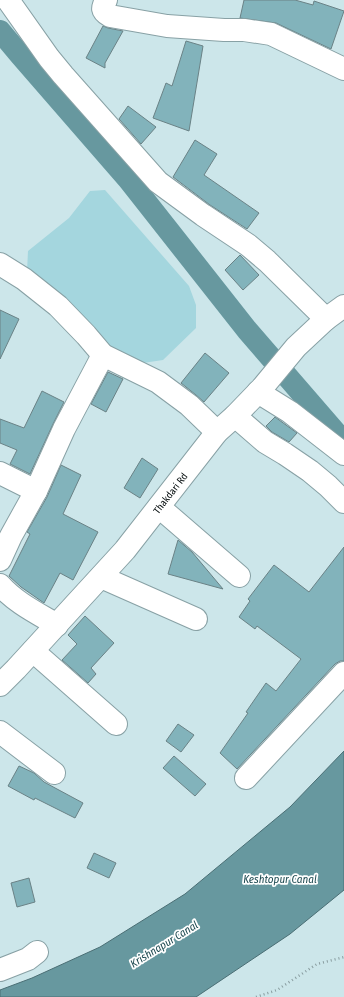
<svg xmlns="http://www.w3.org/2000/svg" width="344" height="997" font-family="'Fira Sans Condensed',sans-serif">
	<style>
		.green { fill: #a4d6de }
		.water { fill: #67989f; stroke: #4a6e74 }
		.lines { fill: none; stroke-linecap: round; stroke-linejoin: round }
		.canal { stroke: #67989f; stroke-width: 22 }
		.building { fill: #82b3bb; stroke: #6a8286 }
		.minor-casing { stroke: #88a1a5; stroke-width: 24 }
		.path { stroke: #899da0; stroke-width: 2.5; stroke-dasharray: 1 3; stroke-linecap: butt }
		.minor { stroke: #fff; stroke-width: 22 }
		.labels { text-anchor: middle; stroke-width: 3.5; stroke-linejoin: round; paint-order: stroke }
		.street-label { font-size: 10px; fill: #050d0e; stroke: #fff }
		.water-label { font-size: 11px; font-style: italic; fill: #1b484f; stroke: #fff }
	</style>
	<rect width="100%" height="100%" fill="#cce6ea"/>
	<!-- green -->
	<path class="green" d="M105,190l84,96 7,19v23l-33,32 -27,4 -32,-14 -77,-78 1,-21 41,-33 21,-27z"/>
	<!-- water -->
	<path class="water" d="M344,751v139l-54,44 -94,63h-196v-7l32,-12 68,-31 85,-53 105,-87z"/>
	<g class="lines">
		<!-- canal -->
		<path class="canal" d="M0,31l21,25 107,123 119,151 97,112"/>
	</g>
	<!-- building -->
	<g class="building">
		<path d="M244,0h51l18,5 1,-4 30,10 -13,38 -55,-26 -36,-5z"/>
		<path d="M103,26l5,2 15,3 -18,32v5l-19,-10z"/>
		<path d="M186,41l17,5 -14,85 -36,-13 13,-35 6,3z"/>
		<path d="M128,106l28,21 -15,17 -22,-25z"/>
		<path d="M195,140l22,14 -13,21 55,38 -12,16 -37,-24 -37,-28z"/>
		<path d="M240,255l19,20 -16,15 -18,-20z"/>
		<path d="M0,310l19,9 -19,40z"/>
		<path d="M205,353l24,20 -25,29 -8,-7 -15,-12z"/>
		<path d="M108,372l15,7 -17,33 -15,-8z"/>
		<path d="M42,391l22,11 -11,22 -23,50 -20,-10 7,-14 -17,-7v-24l24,9z"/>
		<path d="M275,417l22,16 -8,9 -17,-10 -6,-6z"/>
		<path d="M142,458l16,11 -18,29 -16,-10z"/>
		<path d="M61,465l20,10 -18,39 35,18 -25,48 -13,-7 -16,30 -23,-16 -12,-11 21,-42 -3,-2 20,-35z"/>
		<path d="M178,540l14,12 31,37 -55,-15z"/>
		<path d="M344,547v114h-4l-5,3 -98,105 -17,-16 28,-40 -2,-1 20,-29 10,8 25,-32 -44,-33 -2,3 -16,-12 11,-16 -2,-2 26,-34 35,27z"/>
		<path d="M85,616l29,27 -23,25 5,6 -8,9 -26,-23 15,-16 -9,-9z"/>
		<path d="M178,724l16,11 -13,17 -15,-11z"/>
		<path d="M174,756l32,28 -11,12 -32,-28z"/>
		<path d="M19,766l15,7 10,9 39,21 -8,15 -40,-20 -1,2 -26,-14z"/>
		<path d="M94,853l22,10 -7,15 -22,-10z"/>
		<path d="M29,878l6,24 -18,5 -6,-24z"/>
	</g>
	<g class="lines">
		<defs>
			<g id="minor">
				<path d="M8,0l41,58 14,17 95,107 45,33 45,30 19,16 59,58"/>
				<path d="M106,0c-4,8 -5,11 4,16l57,10 57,4h20l27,4 73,35"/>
				<path d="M0,264l24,15 34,27 28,29 17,20 55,27 31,23 28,27"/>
				<path d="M258,392l32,20 54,42"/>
				<path d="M235,416l30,26 20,12 25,17 18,15 16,16"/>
				<path d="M0,473l36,18"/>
				<path d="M159,507l80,69"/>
				<path d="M0,560l11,-24 25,-45 28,-62 39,-74"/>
				<path d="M101,577l95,42"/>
				<path d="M0,585c16,18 37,28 57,40"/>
				<path d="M33,651l83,73"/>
				<path d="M0,685l16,-16 109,-119 92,-118 18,-16 27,-28 34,-41 30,-28 18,-13"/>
				<path d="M0,732l54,41"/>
				<path d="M246,778l98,-105"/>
				<path d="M0,970l28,-11 9,-7"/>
			</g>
		</defs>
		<!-- minor casing -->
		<use href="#minor" class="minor-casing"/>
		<!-- path -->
		<path class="path" d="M256,997l21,-7 40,-26 27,-7"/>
		<!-- minor -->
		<use href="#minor" class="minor"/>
	</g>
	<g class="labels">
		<!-- street labels -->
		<g class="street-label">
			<text transform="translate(170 493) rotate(-52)" y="4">Thakdari Rd</text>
		</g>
		<!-- water labels -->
		<g class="water-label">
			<text x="280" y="883">Keshtopur Canal</text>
			<text transform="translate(164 944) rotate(-32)" y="4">Krishnapur Canal</text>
		</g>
	</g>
</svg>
